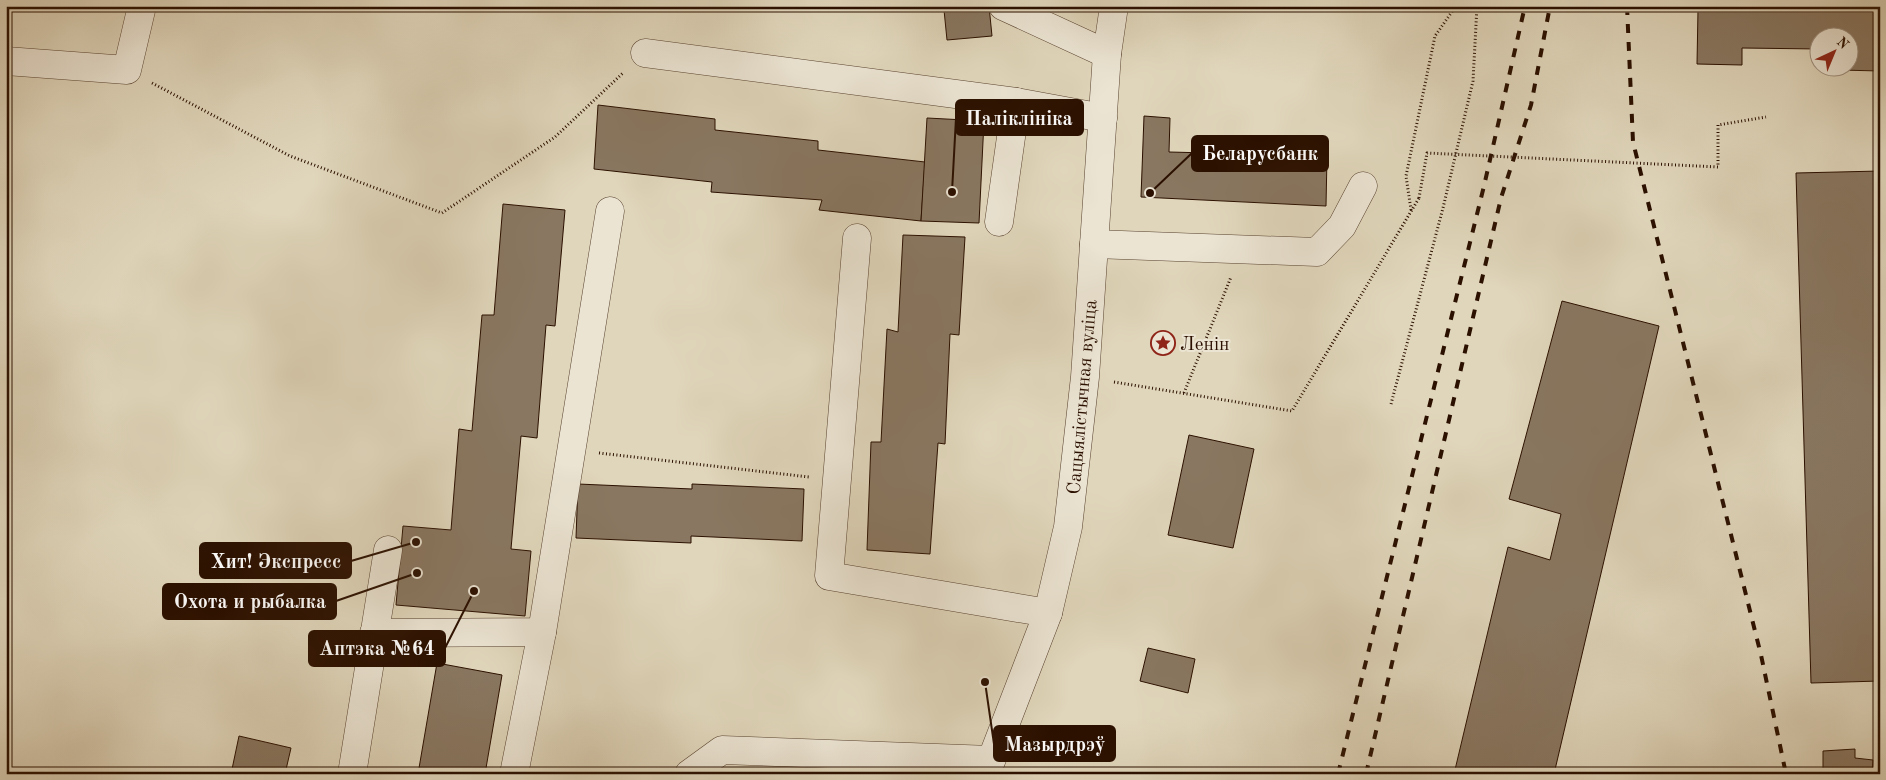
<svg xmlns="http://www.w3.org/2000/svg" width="1886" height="780" font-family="'Old Standard TT',serif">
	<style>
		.building { fill: #897761; stroke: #2b1000 }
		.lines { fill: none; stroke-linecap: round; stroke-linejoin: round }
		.minor-casing { stroke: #58422f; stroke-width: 29 }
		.path { stroke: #2b1000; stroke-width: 3; stroke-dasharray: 1 2.5; stroke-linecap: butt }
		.minor { stroke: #ebe4d3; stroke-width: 28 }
		.rail { stroke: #2b1000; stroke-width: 4; stroke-dasharray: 9 9; stroke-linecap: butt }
		.path-bridge { stroke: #2b1000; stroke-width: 3; stroke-dasharray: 1 2.5; stroke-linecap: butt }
		.labels { text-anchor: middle; stroke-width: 4; stroke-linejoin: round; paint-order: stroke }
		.poi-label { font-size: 19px; fill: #2b1000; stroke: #ebe4d3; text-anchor: start }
		.street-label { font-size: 19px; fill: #2b1000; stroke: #ebe4d3 }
		.leader { fill: none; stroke: #2b1000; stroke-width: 2 }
		.callout-dot { fill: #2b1000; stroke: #ebe4d3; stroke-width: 2 }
		.callout { fill: #2b1000; stroke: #2b1000; stroke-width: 2 }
		.callout-label { font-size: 20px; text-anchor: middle; font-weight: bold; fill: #fff }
	</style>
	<rect width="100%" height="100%" fill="#e0d6bb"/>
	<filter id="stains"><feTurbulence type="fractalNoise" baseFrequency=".004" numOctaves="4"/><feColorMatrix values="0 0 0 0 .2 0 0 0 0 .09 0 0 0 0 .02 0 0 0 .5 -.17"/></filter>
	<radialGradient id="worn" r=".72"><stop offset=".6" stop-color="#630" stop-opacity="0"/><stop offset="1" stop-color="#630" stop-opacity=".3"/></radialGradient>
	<!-- building -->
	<g class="building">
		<path d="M989,6l3,30 -45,4 -3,-30z"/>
		<path d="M1713,6h155v3l12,1v61l-40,-1v-2h8v-30h-30v11l-76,-1v17l-45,-1 1,-54h15z"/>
		<path d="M598,105l117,14v11l103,11v9l107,12 -4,59 -102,-11 3,-10 -111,-8 1,-10 -118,-13z"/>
		<path d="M1144,116l26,2 -1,34 158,4 -1,50 -185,-9z"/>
		<path d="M927,118l57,3 -5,102 -58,-2z"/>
		<path d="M1880,171v510l-69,2 -15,-510z"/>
		<path d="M503,204l62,6 -10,116 -9,-1 -9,113 -16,-2 -10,113 20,2 -6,65 -129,-11 7,-79 48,4 8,-101 13,2 10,-116h12z"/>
		<path d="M903,235l62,2 -6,98 -9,-1 -5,110 -7,-1 -8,111 -63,-4 4,-108h10l6,-113 11,3z"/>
		<path d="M1562,301l97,25 -105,448h-100l54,-227 42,13 11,-46 -52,-15z"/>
		<path d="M1189,435l65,14 -21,99 -65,-13z"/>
		<path d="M578,484l114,5v-5l112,5 -2,52 -111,-5v7l-115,-5z"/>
		<path d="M1148,648l47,11 -7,34 -48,-12z"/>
		<path d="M437,663l65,12 -17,99h-67z"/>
		<path d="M239,736l52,12 -6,26h-54z"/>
		<path d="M1855,749v9l18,2 -1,14h-49v-23z"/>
	</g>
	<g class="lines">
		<defs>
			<g id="minor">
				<path d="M1003,6l104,48"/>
				<path d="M645,53l371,49"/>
				<path d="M6,61l121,9 15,-64"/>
				<path d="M999,222l17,-120 87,16"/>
				<path d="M857,238l-28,338 219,37"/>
				<path d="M1094,244l223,8 25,-26 21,-40"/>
				<path d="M374,633l168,-1 68,-421"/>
				<path d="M352,774l36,-224"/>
				<path d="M514,774l28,-142"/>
				<path d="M689,774l33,-24 269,10"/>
				<path d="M986,774l62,-161 20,-86 17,-150 22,-323 7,-48"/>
			</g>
		</defs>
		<!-- minor casing -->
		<use href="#minor" class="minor-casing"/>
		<!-- path -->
		<g class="path">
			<path d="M152,83l138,73 152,57 113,-76 69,-65"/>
			<path d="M1411,210l-5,-34 29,-140 21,-30"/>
			<path d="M1114,382l178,29 127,-213"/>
			<path d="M1184,393l47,-116"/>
			<path d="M1391,404l52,-196 30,-127 4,-75"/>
			<path d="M599,453l210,24"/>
		</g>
		<!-- minor -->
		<use href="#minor" class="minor"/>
		<!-- rail -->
		<g class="rail">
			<path d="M1627,6l6,136 128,513 25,119"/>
			<path d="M1338,774l146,-588 41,-180"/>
			<path d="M1366,774l135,-576 30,-93 19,-99"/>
		</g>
		<!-- path-bridge -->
		<path class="path-bridge" d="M1419,198l8,-45 291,14v-42l48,-8"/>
	</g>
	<!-- icons -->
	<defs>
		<symbol id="sight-ring" viewBox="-11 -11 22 22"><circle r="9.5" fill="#ebe4d3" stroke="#8f2418" stroke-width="1.5"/><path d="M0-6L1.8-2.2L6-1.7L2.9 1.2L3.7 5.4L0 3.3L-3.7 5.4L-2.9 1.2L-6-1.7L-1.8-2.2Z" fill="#8f2418"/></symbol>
	</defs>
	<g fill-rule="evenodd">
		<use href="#sight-ring" x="1149" y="329" width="28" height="28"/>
	</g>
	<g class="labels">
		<!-- poi labels -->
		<g class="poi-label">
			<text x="1180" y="350">Ленін</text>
		</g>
		<!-- street labels -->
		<g class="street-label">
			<text transform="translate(1081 397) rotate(-85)" y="7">Сацыялістычная вуліца</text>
		</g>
	</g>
	<!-- callouts -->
	<path class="leader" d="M952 192L956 118M1150 193L1192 153M416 542L351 561M417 573L336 601M474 591L445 648M985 682L994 744"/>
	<g class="callout-dot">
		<circle cx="952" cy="192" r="5"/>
		<circle cx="1150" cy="193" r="5"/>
		<circle cx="416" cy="542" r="5"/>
		<circle cx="417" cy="573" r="5"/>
		<circle cx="474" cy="591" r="5"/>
		<circle cx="985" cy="682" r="5"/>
	</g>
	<g class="callout">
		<rect x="956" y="100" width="127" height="35" rx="5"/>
		<rect x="1192" y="136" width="136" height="35" rx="5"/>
		<rect x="200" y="543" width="151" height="35" rx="5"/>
		<rect x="163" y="584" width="173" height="35" rx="5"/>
		<rect x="309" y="631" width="136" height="35" rx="5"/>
		<rect x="994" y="726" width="121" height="35" rx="5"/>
	</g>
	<g class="callout-label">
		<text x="1019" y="125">Паліклініка</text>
		<text x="1260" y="160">Беларусбанк</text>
		<text x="276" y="568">Хит! Экспресс</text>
		<text x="250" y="608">Охота и рыбалка</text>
		<text x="377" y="655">Аптэка №64</text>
		<text x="1055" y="751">Мазырдрэў</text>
	</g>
	<!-- margin -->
	<rect width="1886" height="780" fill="none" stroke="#e0d6bb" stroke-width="25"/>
	<rect x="8" y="8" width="1871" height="765" fill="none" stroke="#2b1000" stroke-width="2.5"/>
	<rect x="12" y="12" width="1861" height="755" fill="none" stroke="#2b1000"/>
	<!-- north arrow -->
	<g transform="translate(1834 52) rotate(44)"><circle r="24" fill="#ebe4d3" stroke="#9e8f7f"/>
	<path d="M0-4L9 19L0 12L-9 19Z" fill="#8f2418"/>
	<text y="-8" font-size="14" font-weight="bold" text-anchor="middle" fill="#2b1000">N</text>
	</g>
	<rect width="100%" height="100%" filter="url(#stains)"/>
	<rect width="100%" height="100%" fill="url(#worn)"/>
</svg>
